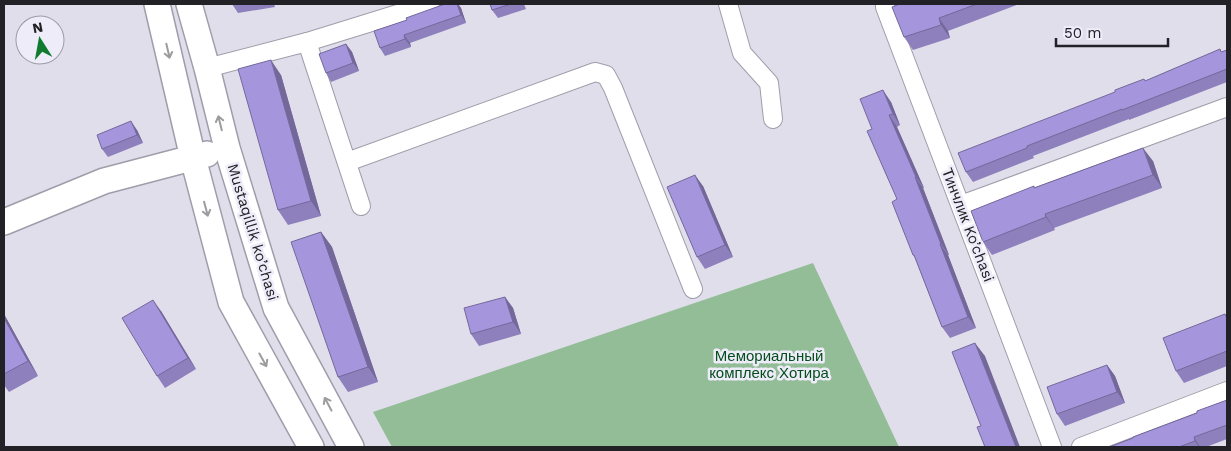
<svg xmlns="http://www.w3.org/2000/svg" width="1231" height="451" font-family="'Work Sans',sans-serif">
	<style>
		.green { fill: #92bd96 }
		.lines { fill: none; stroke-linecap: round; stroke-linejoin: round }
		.street-casing { stroke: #a09daa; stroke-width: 20 }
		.secondary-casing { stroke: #a09daa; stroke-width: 28 }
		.street { stroke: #fff; stroke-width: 18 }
		.secondary { stroke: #fff; stroke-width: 25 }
		.wall { fill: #8e80bd }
		.shaded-wall { fill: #74689a }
		.building { fill: #a595dc; stroke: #74689a }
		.oneway { stroke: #9c9b9d }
		.labels { text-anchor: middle; stroke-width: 5; stroke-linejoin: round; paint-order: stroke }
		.street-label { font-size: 15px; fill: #222125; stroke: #eeecf9 }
		.park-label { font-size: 15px; fill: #034e1a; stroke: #eeecf9 }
	</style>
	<rect width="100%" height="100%" fill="#e1deec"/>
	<!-- green -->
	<path class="green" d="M813,263l86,184h-507l-19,-35z"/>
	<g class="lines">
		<defs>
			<g id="street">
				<path d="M728,4l14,49 27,30 4,36"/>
				<path d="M885,4v3l167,440"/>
				<path d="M307,42l54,164"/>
				<path d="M207,68l100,-26 123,-38"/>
				<path d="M347,162l248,-90 11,3 7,13 80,201"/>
				<path d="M961,205l266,-98"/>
				<path d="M1081,447l146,-56"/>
			</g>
			<g id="secondary">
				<path d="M157,4l36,154 38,144 80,145"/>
				<path d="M189,4l18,64 20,80 49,160 75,139"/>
				<path d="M4,222l100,-41 103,-27"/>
			</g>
		</defs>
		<!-- street casing -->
		<use href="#street" class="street-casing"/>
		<!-- secondary casing -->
		<use href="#secondary" class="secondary-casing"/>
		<!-- street -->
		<use href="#street" class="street"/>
		<!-- secondary -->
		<use href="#secondary" class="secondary"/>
	</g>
	<!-- wall -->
	<g class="wall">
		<path d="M232,4h42l1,3 -37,6z"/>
		<path d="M445,4h13l3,4 5,15 -56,20 1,4 -26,9 -5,-8 27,-28z"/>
		<path d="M490,4h34l2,5 -28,9 -6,-8z"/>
		<path d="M900,4h119l-71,27 2,7 -37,12 -9,-13z"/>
		<path d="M346,44l6,8 7,19 -28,11 -5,-9z"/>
		<path d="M1220,49l1,3 6,-2v32l-98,38v-1l-96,37 1,2 -61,24 -7,-10 180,-91z"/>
		<path d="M281,75l40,141 -33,9 -10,-15z"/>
		<path d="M891,102l9,23 -3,2 27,61h-1l26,67h-1l28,73 -26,10 -8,-11 -27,-69 -2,-3 -16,-56 -25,-70z"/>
		<path d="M137,130l6,13 -35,14 -6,-8z"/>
		<path d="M1153,161l9,27 -108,40 1,2 -63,25 -9,-13 52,-54z"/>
		<path d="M703,186l30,71 -28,12 -8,-12z"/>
		<path d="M321,232l11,15 46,135 -30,10 -10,-15z"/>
		<path d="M505,297l8,11 8,26 -42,12 -8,-12z"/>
		<path d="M161,311l35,58 -31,19 -8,-12z"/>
		<path d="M4,314l34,62 -29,16 -5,-7z"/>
		<path d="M1227,316v50l-43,17 -8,-12z"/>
		<path d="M1107,365l8,11 10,27 -60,23 -8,-12z"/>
		<path d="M1227,400v39l-21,8h-97l88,-34z"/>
	</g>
	<!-- shaded-wall -->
	<g class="shaded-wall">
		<path d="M457,4h1l3,4 5,15 -5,-8z"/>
		<path d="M939,18l9,13 2,7 -9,-13z"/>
		<path d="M404,35l6,8 1,4 -6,-8z"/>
		<path d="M346,44l6,8 7,19 -6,-8z"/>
		<path d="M271,60l10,15 40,141 -10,-15z"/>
		<path d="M883,90l8,12 9,23 -7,-11z"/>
		<path d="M889,115l8,12 27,61 -8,-11z"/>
		<path d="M131,121l6,9 6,13 -6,-8z"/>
		<path d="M1143,148l10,13 9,27 -9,-13z"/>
		<path d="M695,175l8,11 30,71 -8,-12z"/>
		<path d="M915,177l8,11 26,67 -8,-11z"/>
		<path d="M1045,214l9,14 1,2 -9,-13z"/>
		<path d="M321,232l11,15 46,135 -10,-15z"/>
		<path d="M940,244l8,11 28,73 -8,-11z"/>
		<path d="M505,297l8,11 8,26 -8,-12z"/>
		<path d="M153,300l8,11 35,58 -8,-11z"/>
		<path d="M4,314l34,62 -10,-15 -24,-43z"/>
		<path d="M975,343l10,13 35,91h-4z"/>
		<path d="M1107,365l8,11 10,27 -8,-11z"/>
		<path d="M1194,437l6,10h-1l-4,-6z"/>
	</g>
	<!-- building -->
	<g class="building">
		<path d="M445,4h12l4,11 -57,20 1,4 -25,9 -6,-17 33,-11 -1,-2z"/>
		<path d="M490,4h21l-19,6z"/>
		<path d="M900,4h77l-38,14 2,7 -37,12 -12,-30z"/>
		<path d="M346,44l7,19 -27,10 -7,-19z"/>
		<path d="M1220,49l1,3 6,-2v19l-105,41v-1l-95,37v2l-61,24 -8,-19 157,-61v-2l29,-11 1,2z"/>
		<path d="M271,60l40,141 -33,9 -40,-141z"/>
		<path d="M883,90l10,24 -4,1 27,62h-1l26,67h-1l28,73 -26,10 -28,-72h-1l-21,-53 5,-3 -30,-68 5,-2 -12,-30z"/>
		<path d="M131,121l6,14 -35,14 -5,-14z"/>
		<path d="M1143,148l10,27 -108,39 1,3 -63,25 -12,-31 63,-25v2z"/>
		<path d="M695,175l30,70 -28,12 -30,-70z"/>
		<path d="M321,232l47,135 -30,10 -47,-135z"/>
		<path d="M505,297l8,25 -42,12 -7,-26z"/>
		<path d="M153,300l35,58 -31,18 -35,-58z"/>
		<path d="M1225,314l2,4v33l-51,20 -13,-33z"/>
		<path d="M4,318l24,43 -24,13z"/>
		<path d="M975,343l41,104h-31l-8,-20 4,-1 -29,-74z"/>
		<path d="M1107,365l10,27 -60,22 -10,-27z"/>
		<path d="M1227,400v25l-33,12 1,4 -16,6h-70l24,-9v-1l64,-24v-2z"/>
	</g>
	<!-- one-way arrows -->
	<defs><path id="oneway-shaft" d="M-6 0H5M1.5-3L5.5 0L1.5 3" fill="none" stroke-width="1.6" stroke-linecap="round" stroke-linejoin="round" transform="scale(1.25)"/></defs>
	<g class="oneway">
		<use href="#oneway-shaft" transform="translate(168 51) rotate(77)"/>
		<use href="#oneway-shaft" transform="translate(220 123) rotate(-104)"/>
		<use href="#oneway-shaft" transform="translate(206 209) rotate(75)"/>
		<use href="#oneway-shaft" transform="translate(263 360) rotate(61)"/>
		<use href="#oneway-shaft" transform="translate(328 404) rotate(-118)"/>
	</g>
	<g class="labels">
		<!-- street labels -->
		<g class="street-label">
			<text transform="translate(968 225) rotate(69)" y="5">Тинчлик Ko’chasi</text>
			<text transform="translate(253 232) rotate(73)" y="5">Mustaqillik ko’chasi</text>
		</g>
		<!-- park labels -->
		<g class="park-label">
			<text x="769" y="361">Мемориальный<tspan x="769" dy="17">комплекс Хотира</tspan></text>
		</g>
	</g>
	<!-- border -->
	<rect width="1231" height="451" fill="none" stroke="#222125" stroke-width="10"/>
	<!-- north arrow -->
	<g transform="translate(40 40) rotate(349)"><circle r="24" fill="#eeecf9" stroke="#9c9ba4"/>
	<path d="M0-4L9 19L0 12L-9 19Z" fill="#107b2f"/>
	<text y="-8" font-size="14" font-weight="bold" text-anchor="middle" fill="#222125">N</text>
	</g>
	<!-- scale -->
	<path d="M1056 38v8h112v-8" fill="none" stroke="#222125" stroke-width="2.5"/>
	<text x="1064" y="38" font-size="15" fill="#222125" stroke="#eeecf9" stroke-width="4" paint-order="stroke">50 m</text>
</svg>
